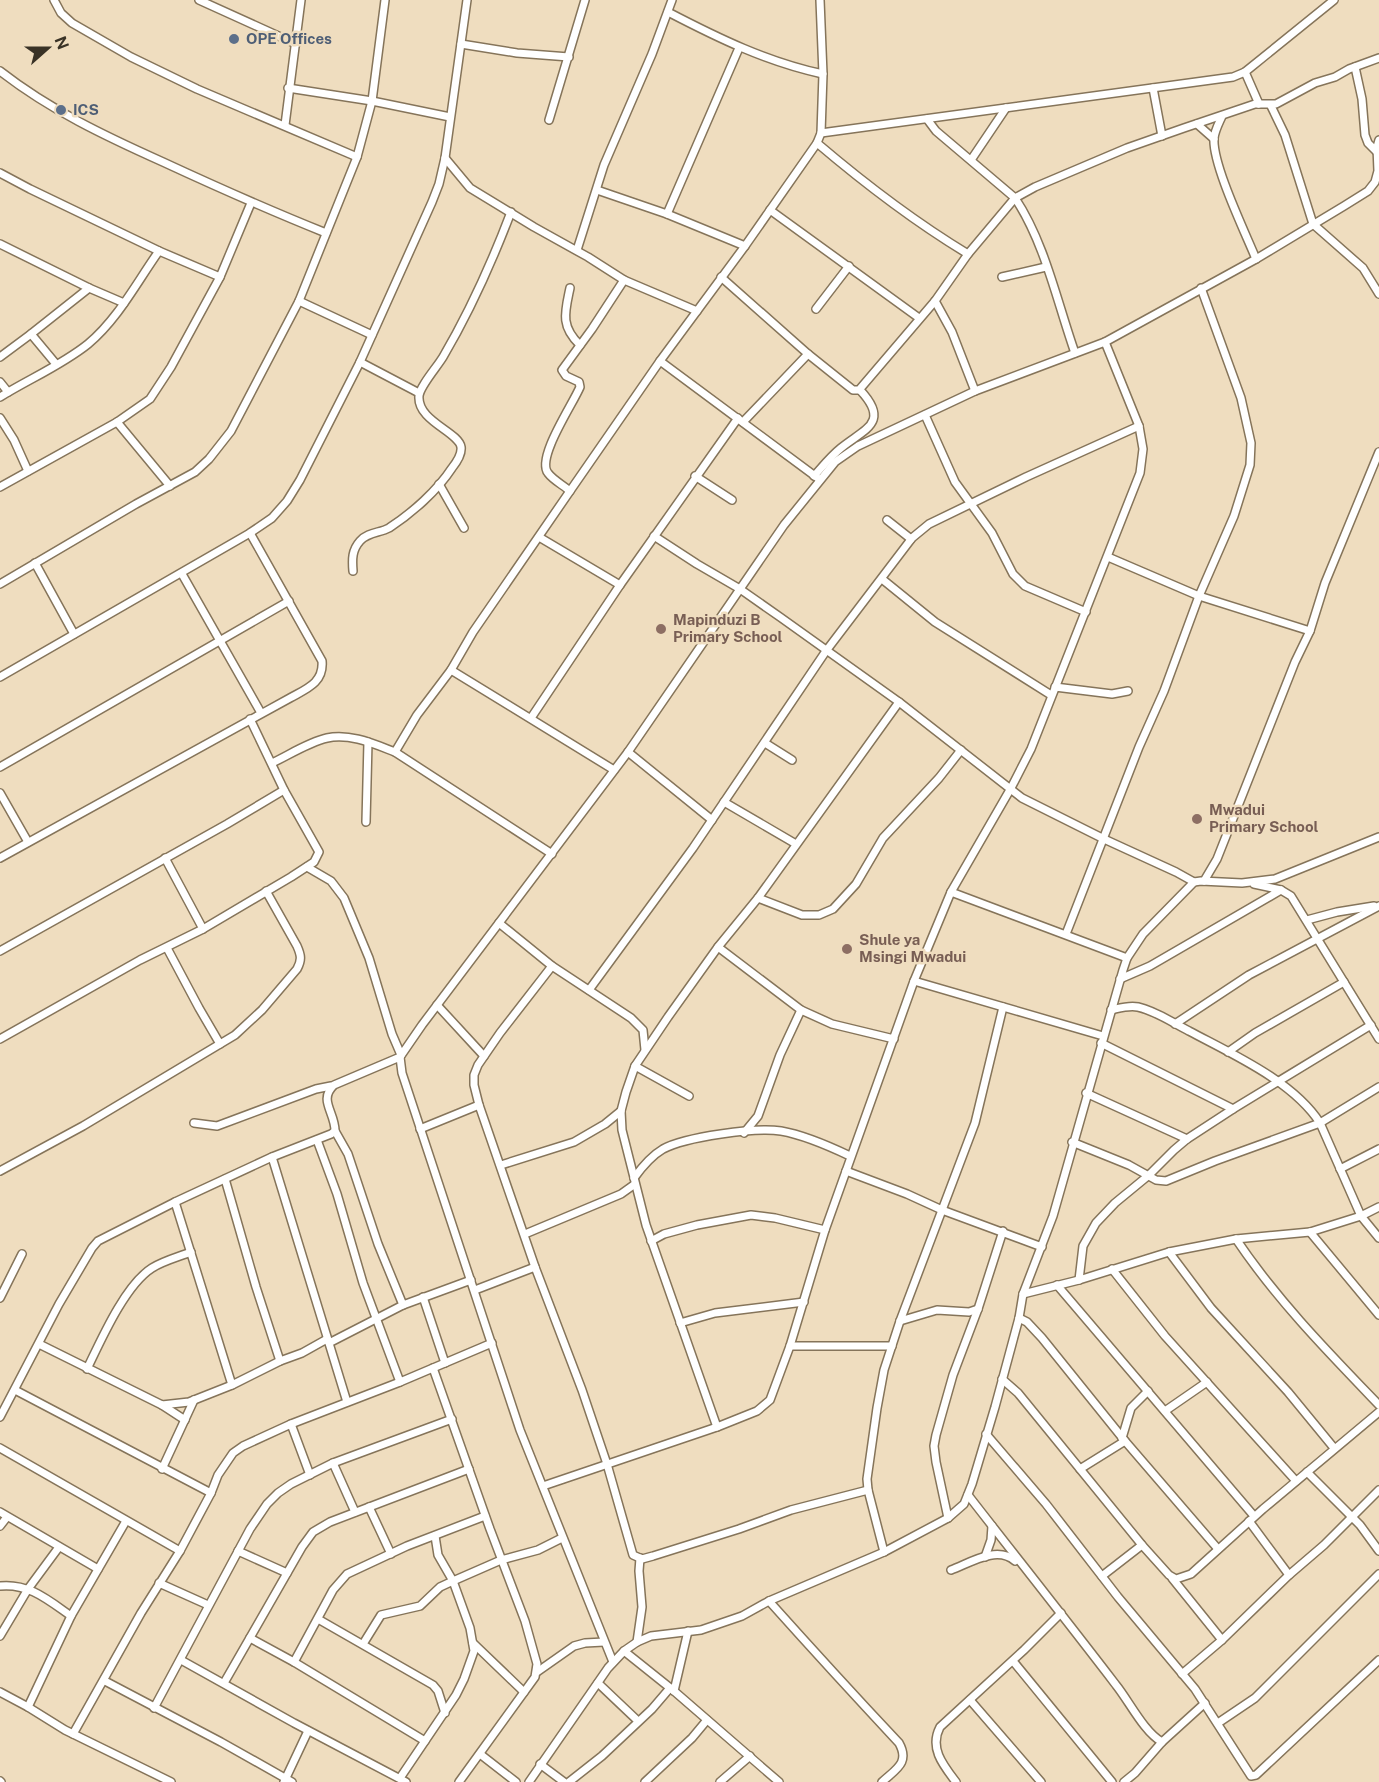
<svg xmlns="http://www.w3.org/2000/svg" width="1379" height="1782" font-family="'Public Sans',sans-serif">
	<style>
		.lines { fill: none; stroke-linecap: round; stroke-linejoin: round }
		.street-casing { stroke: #85745a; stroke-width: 10 }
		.street { stroke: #fff; stroke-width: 7 }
		.service-dot { fill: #5c6f8a; stroke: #efddbf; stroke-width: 2 }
		.education-dot { fill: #8d6e63; stroke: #efddbf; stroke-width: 2 }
		.labels { text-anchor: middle; stroke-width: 5; stroke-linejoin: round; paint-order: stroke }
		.service-label { font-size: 15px; font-weight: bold; fill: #4e5e75; stroke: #efddbf; text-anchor: start }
		.education-label { font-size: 15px; font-weight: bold; fill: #785e54; stroke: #efddbf; text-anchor: start }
	</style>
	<rect width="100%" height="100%" fill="#efddbf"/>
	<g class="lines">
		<defs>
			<g id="street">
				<path d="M54,0l7,13 11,10 59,34 66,32 160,68"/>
				<path d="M199,0l97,44"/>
				<path d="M668,12c50,26 99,50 155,62"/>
				<path d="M461,44l56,9 52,4"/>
				<path d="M1355,67l7,32 3,36 3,8 9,9"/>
				<path d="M0,71c50,39 105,65 163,91 54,25 108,49 163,71"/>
				<path d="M1245,72l14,32"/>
				<path d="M288,88l84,13 78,16"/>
				<path d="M1153,88l9,48"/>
				<path d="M1271,106l14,29 28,89 50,44 16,26"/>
				<path d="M1222,116c-3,7 -7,14 -8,22 -2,26 31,94 42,121"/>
				<path d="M927,119l9,12 79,67c30,45 42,104 60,155"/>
				<path d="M549,120l36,-120"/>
				<path d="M1197,124l17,15"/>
				<path d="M285,125l16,-125"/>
				<path d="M821,133l412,-56 12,-5 89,-72"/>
				<path d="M817,143c47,40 98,79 151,111"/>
				<path d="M445,158l25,30 64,39 54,30 36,23 73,31"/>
				<path d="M971,160l35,-52"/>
				<path d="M0,173l30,16 129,62 61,26"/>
				<path d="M597,190l70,24 78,32"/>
				<path d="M770,210l149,108"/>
				<path d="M667,214l72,-166"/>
				<path d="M0,244l89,44 35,15"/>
				<path d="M577,250l27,-85 48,-111 20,-54"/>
				<path d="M721,277l87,77 45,36h6l76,-89 33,-47 47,-56 20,-11 92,-39 57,-20 71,-24h21l39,-21 20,-6 14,-8 30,-11"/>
				<path d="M1002,277l44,-10"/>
				<path d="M570,288c-5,24 -10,38 10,57"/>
				<path d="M299,301l73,34"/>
				<path d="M935,301l17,31 23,59"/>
				<path d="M816,309l33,-43"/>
				<path d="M31,334l25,30"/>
				<path d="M0,357l31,-23 58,-46"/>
				<path d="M660,361l159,118"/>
				<path d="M360,362l59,31"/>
				<path d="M0,382l8,10"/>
				<path d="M0,397c29,-18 62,-32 88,-53 30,-25 49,-62 71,-93"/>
				<path d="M925,415l30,67 37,51 21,41 12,12 61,26"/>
				<path d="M0,418l14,22 14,31"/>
				<path d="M117,422l53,64"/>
				<path d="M743,422l65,-68"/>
				<path d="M695,476l37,24"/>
				<path d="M814,476c9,-10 17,-20 27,-28 23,-19 50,-25 19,-58"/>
				<path d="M439,484l25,44"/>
				<path d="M0,487l117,-65 33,-23 21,-32 49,-90 31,-74"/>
				<path d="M570,491c-7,-6 -17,-11 -22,-18 -12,-15 25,-69 32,-86l-1,-5 -13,-6 -4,-6 30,-41 32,-49"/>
				<path d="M887,520l24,19"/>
				<path d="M654,536l43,28 43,25 40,28 119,85 123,96 82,41 72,33 18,10"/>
				<path d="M539,537l81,48"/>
				<path d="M1108,557l91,39 111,35"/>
				<path d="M35,563l39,71"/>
				<path d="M353,571c-1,-12 -1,-21 7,-30 8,-9 20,-8 29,-13 23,-15 48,-37 63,-60 4,-5 10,-14 9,-21 -2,-15 -44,-26 -42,-51 1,-10 18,-29 24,-39 27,-46 49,-95 68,-145"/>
				<path d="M182,574l79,139"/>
				<path d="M882,579l53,43 116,73"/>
				<path d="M0,584l136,-80 59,-32 14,-13 22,-28 68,-130 58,-144 15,-56 13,-101"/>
				<path d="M451,670l163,100"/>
				<path d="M0,677l250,-144 22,-15 15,-17 13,-21 60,-118 72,-160 7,-18 6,-26 22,-158"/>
				<path d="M1055,687l57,7 16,-3"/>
				<path d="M531,718l89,-133 118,-167"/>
				<path d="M765,743l27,17"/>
				<path d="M395,752l22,-37 34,-45 22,-38 97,-141 90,-130 85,-115 72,-103 4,-10 2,-59 -3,-74"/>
				<path d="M628,752l84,68"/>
				<path d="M272,763c17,-8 37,-21 55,-25 23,-5 47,6 68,14l157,102"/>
				<path d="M0,767l289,-166"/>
				<path d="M0,793l28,49"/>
				<path d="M724,802l72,42"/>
				<path d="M366,822l2,-80"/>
				<path d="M0,858l290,-160c16,-9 34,-15 32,-37l-72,-128"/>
				<path d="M165,858l38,71"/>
				<path d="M307,867l24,14 13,17 25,60 23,76 9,21"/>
				<path d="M1204,881l13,-22 78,-197 15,-31 15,-48 54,-131"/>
				<path d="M1254,884l27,6 10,6 88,143"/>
				<path d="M951,892l176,66"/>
				<path d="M758,898l44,17h17l14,-6 23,-25 27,-46 56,-60 22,-28"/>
				<path d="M1307,920l30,-8 37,-6"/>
				<path d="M499,923l53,43 79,52 12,12 2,20"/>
				<path d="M1066,934l73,-187 25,-56 35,-95 35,-80 16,-51 1,-22 -10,-45 -40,-110"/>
				<path d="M718,947l83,63 31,14 62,15"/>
				<path d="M167,948l32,60 21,36"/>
				<path d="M0,951l227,-127 57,-34"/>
				<path d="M552,966l-52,67 -22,32 -4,10v10l5,20 56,162 47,123 25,74 26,91 9,4 11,-3 86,-27 52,-19 77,-20"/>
				<path d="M1120,979l30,-13 131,-76"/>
				<path d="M914,981l189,55"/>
				<path d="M589,990l104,-142 133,-197 86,-113 17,-14 97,-47 113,-51"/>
				<path d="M437,1005l47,51"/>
				<path d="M1111,1010c9,-2 18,-5 27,-3 18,4 35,16 51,24 43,23 104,50 131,92l41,93 18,22"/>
				<path d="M1175,1024l74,-49 130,-69"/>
				<path d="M0,1039l140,-79 63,-31 88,-52 23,-15 5,-10 -35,-62 -34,-71"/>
				<path d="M1101,1043l132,66"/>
				<path d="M1228,1052l27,-19 89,-51"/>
				<path d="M635,1066l54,30"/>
				<path d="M1086,1093l101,46"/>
				<path d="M194,1123l23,3 99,-37 15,-3"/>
				<path d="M420,1129l59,-24"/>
				<path d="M335,1131l13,23 30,90 25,61"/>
				<path d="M744,1133l14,-17 22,-61 21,-45"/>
				<path d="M317,1140l20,54 26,89 37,99"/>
				<path d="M1072,1142l57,23 27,15 10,1 49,-20 105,-38 59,-36"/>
				<path d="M272,1157l75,245"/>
				<path d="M501,1165l73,-23 31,-18 16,-13"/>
				<path d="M1340,1169l39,-20"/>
				<path d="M0,1171l83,-45 152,-91 27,-25 35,-41c5,-9 4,-14 0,-23l-31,-55"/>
				<path d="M846,1171l61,23 35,16 100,37"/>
				<path d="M634,1178c8,-11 17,-22 29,-29 22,-12 93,-22 118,-18 23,4 48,15 69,25"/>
				<path d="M225,1179l31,108 24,74"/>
				<path d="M175,1202l57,183"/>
				<path d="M1310,1232l69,83"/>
				<path d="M525,1234l96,-40 14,-10"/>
				<path d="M1236,1239c41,61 92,113 143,166"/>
				<path d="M651,1241l13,-7 33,-9 54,-10 24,3 50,12"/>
				<path d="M1169,1252l42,56 77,84 46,56"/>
				<path d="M1112,1269l53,67 131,145"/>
				<path d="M1079,1280l4,-34 13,-23 19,-20 34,-28 25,-25 13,-11 46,-30 138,-84"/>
				<path d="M1057,1285l197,231"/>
				<path d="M475,1290l60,-23"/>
				<path d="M1023,1294l56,-14 90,-28 67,-13 74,-7 51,-16 18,-9"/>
				<path d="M423,1297l22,66"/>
				<path d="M0,1298l22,-44"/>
				<path d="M1019,1318l8,4 15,16 83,103 93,108"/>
				<path d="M900,1321l37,-11 32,2 9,-3"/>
				<path d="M680,1323l35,-10 89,-11"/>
				<path d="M329,1343l74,-38 68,-25"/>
				<path d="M39,1344l123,61 27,-3 43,-17 48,-24 22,-8 25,-14"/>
				<path d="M790,1346h102"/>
				<path d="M433,1368l57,161 35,92 12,43 -2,13 -76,105"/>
				<path d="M87,1369c14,-29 38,-84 65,-101 11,-7 26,-11 39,-16"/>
				<path d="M1002,1379l16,14 124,152 27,30 7,4 15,-5 72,-65 116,-97"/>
				<path d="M15,1390l196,103"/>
				<path d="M162,1405l23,15"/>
				<path d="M1165,1411l42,-29"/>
				<path d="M0,1417l59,-113 33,-56 6,-7 77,-39 97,-45 59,-23 4,-3c0,-19 -17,-31 -1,-46l66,-28"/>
				<path d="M291,1424l19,51"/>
				<path d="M717,1427l-71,-202 -24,-95 -1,-19 5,-19 9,-26 33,-49 50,-70 40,-49 141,-196"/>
				<path d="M986,1434l60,70 72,93 77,92 56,87 5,-1 123,-115"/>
				<path d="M1122,1438l9,-30 17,-17"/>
				<path d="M0,1448l180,103"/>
				<path d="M333,1463l22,49"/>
				<path d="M162,1469l32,-69"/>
				<path d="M1080,1469l45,-28"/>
				<path d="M1307,1472l53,53 19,26"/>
				<path d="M543,1486l174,-59 40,-16 13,-11 20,-54 35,-116 89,-249 37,-89 60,-104 20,-39 109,-276 3,-24 -4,-23 -34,-84"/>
				<path d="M968,1495c49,63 99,126 148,190 13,16 28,47 46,57"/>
				<path d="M369,1507l22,47"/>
				<path d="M0,1512l98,57"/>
				<path d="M948,1518l-12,-56 -2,-16 2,-11 17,-60 25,-66 25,-78"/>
				<path d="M1249,1521l40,54"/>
				<path d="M0,1526l7,-9"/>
				<path d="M238,1551l49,22"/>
				<path d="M884,1552l-16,-62 -1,-11 10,-71 7,-38 16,-49 75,-198 28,-116"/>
				<path d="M985,1557l6,-17 1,-14"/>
				<path d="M951,1570c19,-7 46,-25 64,-9"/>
				<path d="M1102,1576l40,-31"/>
				<path d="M1172,1578l50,62"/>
				<path d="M159,1583l49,22"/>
				<path d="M0,1586c29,-3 48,14 71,30"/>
				<path d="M769,1601c43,48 86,95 130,142 11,20 -3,26 -17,39"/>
				<path d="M318,1619l115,66 5,6 7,22"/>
				<path d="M0,1636l28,-47 31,-42"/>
				<path d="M250,1638l44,24 131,79"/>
				<path d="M637,1642l5,-35 -3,-36 1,-13"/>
				<path d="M473,1643l51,49"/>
				<path d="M363,1644l18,-29 39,-9 20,-19 13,-6 48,-21 37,-10 24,-12"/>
				<path d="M624,1651l50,40 105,91"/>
				<path d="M181,1660l113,63 112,59"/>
				<path d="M1013,1661l99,121"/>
				<path d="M294,1662l39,-72 14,-16 60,-28 78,-30"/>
				<path d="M613,1662l-93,-232 -118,-357 -2,-16 22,-32 206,-273 156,-227 51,-63 23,-16 117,-55 130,-49 151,-83 88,-53 24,-15 7,-9 3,-11 -1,-24 2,-7"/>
				<path d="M537,1672l37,-26 11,-3 19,-1"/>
				<path d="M1182,1674l40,-34 67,-65 35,-30 55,-55"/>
				<path d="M105,1681l116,61 71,40"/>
				<path d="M224,1683l78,-136 11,-15 17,-10 139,-53"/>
				<path d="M598,1683l40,38"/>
				<path d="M674,1691l14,-60"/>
				<path d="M0,1692l28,15 37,23 106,52"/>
				<path d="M970,1700l71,82"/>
				<path d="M28,1707l43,-91 55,-95"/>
				<path d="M154,1708l96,-179 17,-25 11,-11 13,-9 42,-21 119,-44"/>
				<path d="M1218,1723l37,-25 124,-124"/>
				<path d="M73,1734l68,-121 39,-62 31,-58 7,-18 15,-22 10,-7 48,-22 109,-42 92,-39"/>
				<path d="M480,1754l36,28"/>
				<path d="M540,1764l24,18"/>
				<path d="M400,1778l56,-83 8,-16 10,-28 -4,-23 -17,-47 -15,-26 -3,-19"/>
				<path d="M0,1781l1,1"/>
				<path d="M284,1782l24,-51"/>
				<path d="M529,1782l79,-114 16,-17 13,-9 14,-6 50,-6 41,-14 27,-15 115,-49 64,-34 16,-14 8,-20 23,-77 24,-89 4,-24 30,-78 70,-246 4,-12 16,-24 51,-52 7,-1 41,2 33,-4 104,-42"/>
				<path d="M569,1782l33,-26 50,-47 18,-21"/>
				<path d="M645,1782l47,-44 15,-18"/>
				<path d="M720,1782l30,-26"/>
				<path d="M956,1782c-13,-17 -27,-34 -16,-55l84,-77 37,-37"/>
				<path d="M1124,1782l11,-9 27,-31 43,-39"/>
			</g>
		</defs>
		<!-- street casing -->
		<use href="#street" class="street-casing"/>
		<!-- street -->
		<use href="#street" class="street"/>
	</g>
	<!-- markers -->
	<g class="service-dot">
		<circle cx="234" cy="39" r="6"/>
		<circle cx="61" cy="110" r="6"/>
	</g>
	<g class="education-dot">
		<circle cx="661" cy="629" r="6"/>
		<circle cx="1197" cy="819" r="6"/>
		<circle cx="847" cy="949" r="6"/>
	</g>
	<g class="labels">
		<!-- service labels -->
		<g class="service-label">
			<text x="246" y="44">OPE Offices</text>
			<text x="73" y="115">ICS</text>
		</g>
		<!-- education labels -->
		<g class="education-label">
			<text x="673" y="625">Mapinduzi B<tspan x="673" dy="17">Primary School</tspan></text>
			<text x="1209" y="815">Mwadui<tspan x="1209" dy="17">Primary School</tspan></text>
			<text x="859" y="945">Shule ya<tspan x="859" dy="17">Msingi Mwadui</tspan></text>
		</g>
	</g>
	<!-- north arrow -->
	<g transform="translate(48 48) rotate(69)" stroke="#efddbf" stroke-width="4.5" paint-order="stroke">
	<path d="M0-4.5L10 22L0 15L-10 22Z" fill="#393226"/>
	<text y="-9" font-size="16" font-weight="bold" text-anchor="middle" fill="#393226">N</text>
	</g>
</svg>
